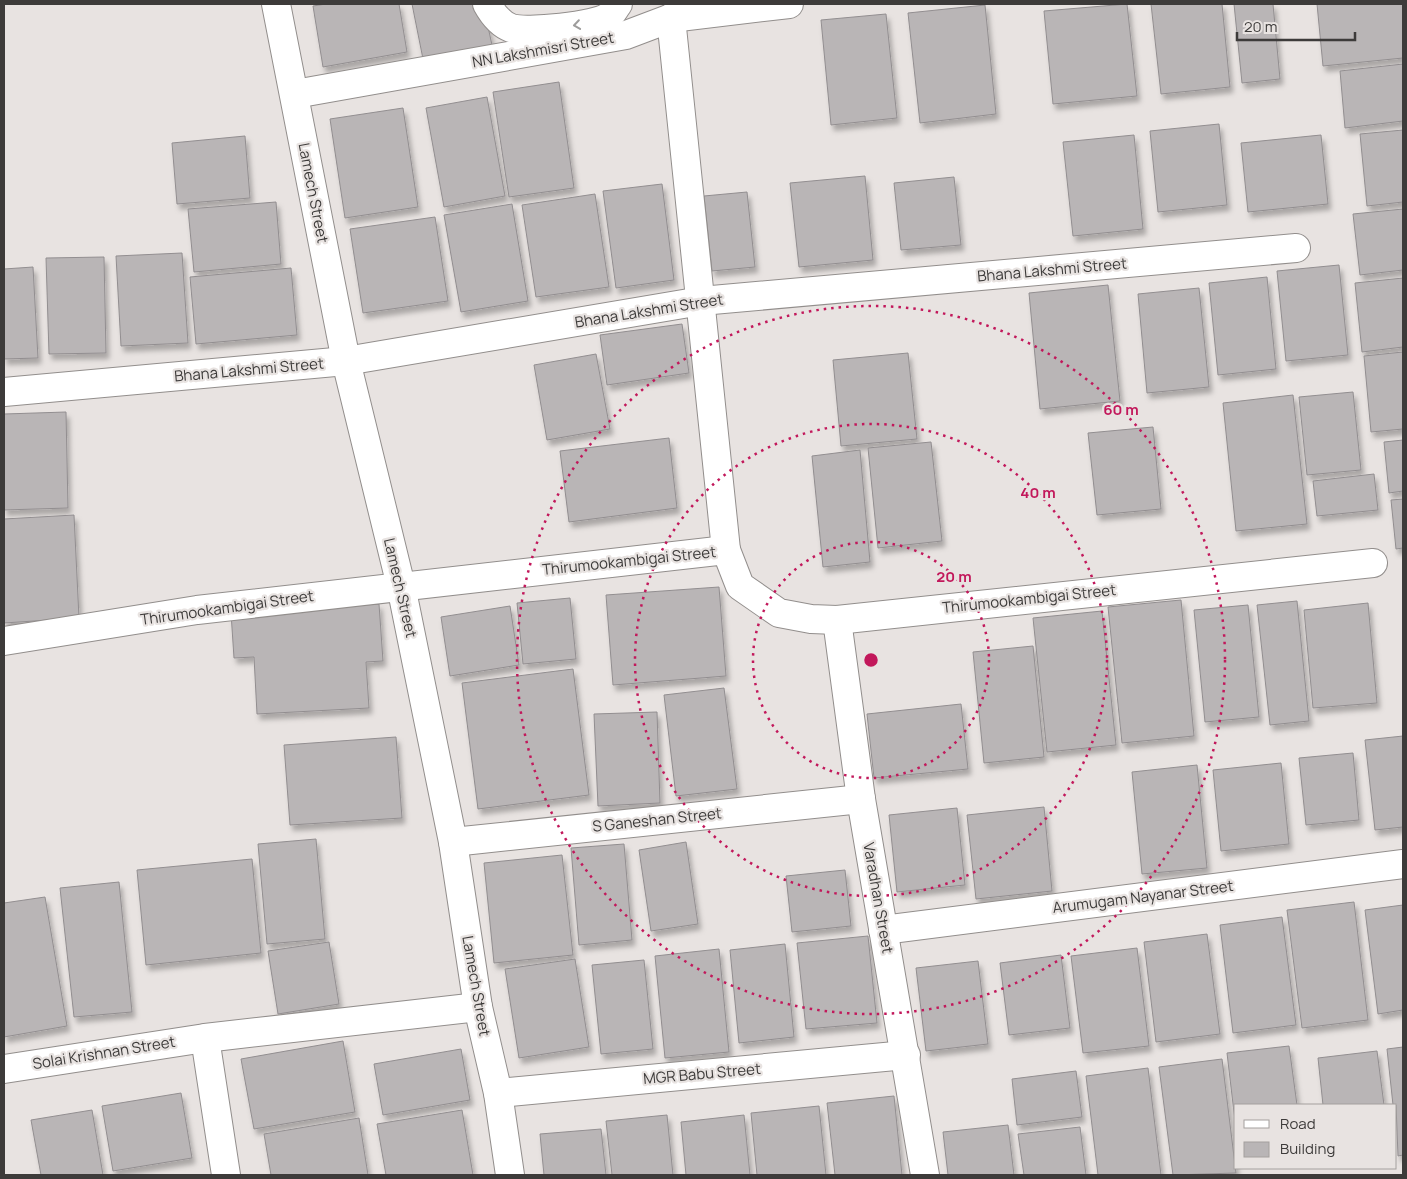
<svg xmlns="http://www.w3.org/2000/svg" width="1407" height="1179" font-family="Manrope,sans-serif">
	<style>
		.building { fill: #b9b5b6; stroke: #928e90; filter: url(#shadow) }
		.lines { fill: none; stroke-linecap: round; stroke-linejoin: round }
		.minor-casing { stroke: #928e8c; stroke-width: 30 }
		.minor { stroke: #fff; stroke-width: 28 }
		.oneway { stroke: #9e9d9c }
		.ring { fill: none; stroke: #c2185b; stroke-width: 2.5; stroke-dasharray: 2.5 5 }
		.labels { text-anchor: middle; stroke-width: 4.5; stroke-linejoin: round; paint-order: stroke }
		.street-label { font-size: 15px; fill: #3d3b3a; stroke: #e8e3e1 }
		.centre { fill: #c2185b; stroke: #e8e3e1; stroke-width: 2.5 }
		.ring-label { font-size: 15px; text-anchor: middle; font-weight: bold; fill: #c2185b; stroke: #e8e3e1; stroke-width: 4.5; stroke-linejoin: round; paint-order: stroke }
	</style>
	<defs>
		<filter id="shadow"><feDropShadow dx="3" dy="5.5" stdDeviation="2.5" flood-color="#0004"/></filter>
	</defs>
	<rect width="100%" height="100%" fill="#e8e3e1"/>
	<!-- building -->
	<g class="building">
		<path d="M326,4h73l8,48 -84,15 -10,-61z"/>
		<path d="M412,4h71l9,41 -69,14z"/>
		<path d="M1127,4l10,92 -84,8 -9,-93z"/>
		<path d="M1151,4h71l8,83 -69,7z"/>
		<path d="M1234,4h39l7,75 -38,4z"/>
		<path d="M1317,4h86v54l-80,8z"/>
		<path d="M985,5l11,109 -76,9 -12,-110z"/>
		<path d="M886,14l11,104 -66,7 -10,-105z"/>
		<path d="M1403,64v57l-58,7 -5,-57z"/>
		<path d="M559,82l15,106 -65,9 -16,-105z"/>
		<path d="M487,97l18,99 -61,11 -18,-99z"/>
		<path d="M403,108l15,99 -73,11 -15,-99z"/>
		<path d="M1219,124l8,81 -69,7 -8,-81z"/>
		<path d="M1403,130v72l-36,4 -7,-72z"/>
		<path d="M1134,135l9,94 -70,7 -10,-94z"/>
		<path d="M1321,135l7,69 -80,8 -7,-69z"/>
		<path d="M245,136l5,62 -73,6 -5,-61z"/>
		<path d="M865,176l8,84 -74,7 -9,-84z"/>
		<path d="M954,177l7,68 -60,5 -7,-67z"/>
		<path d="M662,184l12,96 -58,8 -13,-97z"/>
		<path d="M747,192l8,75 -43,4 -8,-75z"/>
		<path d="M595,194l14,93 -73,10 -14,-92z"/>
		<path d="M276,202l5,62 -87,8 -6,-63z"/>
		<path d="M512,204l16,97 -67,11 -17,-97z"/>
		<path d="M1403,209v61l-43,5 -7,-61z"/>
		<path d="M435,217l13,84 -85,12 -13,-84z"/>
		<path d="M182,253l6,90 -67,3 -5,-90z"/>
		<path d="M104,257l2,96 -57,1 -3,-96z"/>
		<path d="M1339,265l9,90 -62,6 -9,-90z"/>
		<path d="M33,267l5,91 -34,1v-90z"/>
		<path d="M291,268l6,67 -101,9 -6,-67z"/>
		<path d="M1267,277l9,92 -58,6 -9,-92z"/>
		<path d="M1403,278v69l-41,5 -7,-69z"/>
		<path d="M1108,285l12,116 -80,8 -11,-116z"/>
		<path d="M1199,288l10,99 -62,6 -9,-99z"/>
		<path d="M682,324l7,49 -82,12 -7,-50z"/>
		<path d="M1403,352v77l-32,3 -7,-76z"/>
		<path d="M908,353l9,86 -76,7 -8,-86z"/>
		<path d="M596,354l14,75 -63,11 -13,-75z"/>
		<path d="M1353,392l8,78 -54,5 -8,-78z"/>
		<path d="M1293,395l14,129 -71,7 -13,-128z"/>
		<path d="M66,412l2,96 -64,2v-96z"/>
		<path d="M1153,427l8,82 -64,6 -9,-82z"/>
		<path d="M669,438l8,70 -108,14 -9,-71z"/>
		<path d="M1403,440v51l-14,2 -5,-51z"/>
		<path d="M931,442l11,99 -64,7 -10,-100z"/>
		<path d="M860,450l10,112 -47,5 -11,-111z"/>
		<path d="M1374,474l4,36 -61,6 -4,-35z"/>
		<path d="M1403,499v49l-7,1 -5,-49z"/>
		<path d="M74,515l5,103 -75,5v-104z"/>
		<path d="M719,587l7,89 -113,9 -7,-90z"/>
		<path d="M570,598l6,61 -53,5 -6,-61z"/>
		<path d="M1181,600l13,136 -72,7 -14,-136z"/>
		<path d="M1297,601l12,120 -39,4 -13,-120z"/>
		<path d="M1368,603l9,100 -64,5 -9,-98z"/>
		<path d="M379,604l4,57 -17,1 3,46 -112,6 -3,-57 -20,1 -3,-45z"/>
		<path d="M1248,605l11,112 -54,5 -11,-112z"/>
		<path d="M510,606l9,59 -69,11 -9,-59z"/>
		<path d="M1102,611l14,134 -69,7 -14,-134z"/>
		<path d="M1033,646l11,111 -60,6 -11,-111z"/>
		<path d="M573,669l16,126 -111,14 -16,-126z"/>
		<path d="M724,688l13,101 -61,7 -12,-101z"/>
		<path d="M961,704l7,65 -94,9 -7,-64z"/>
		<path d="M657,712l3,91 -62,3 -4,-92z"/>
		<path d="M1403,736v91l-28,3 -10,-90z"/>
		<path d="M396,737l6,81 -112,7 -6,-80z"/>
		<path d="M1353,753l6,67 -53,5 -7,-67z"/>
		<path d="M1281,763l8,81 -68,7 -8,-81z"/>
		<path d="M1197,765l10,103 -65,6 -10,-102z"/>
		<path d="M1044,807l8,84 -76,8 -9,-84z"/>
		<path d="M957,808l8,77 -68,7 -8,-77z"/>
		<path d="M316,839l9,100 -58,5 -9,-100z"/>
		<path d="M686,842l12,82 -47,7 -12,-81z"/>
		<path d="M624,844l8,96 -53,5 -8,-97z"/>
		<path d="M562,855l11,100 -79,8 -10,-100z"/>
		<path d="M252,859l9,94 -115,12 -9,-95z"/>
		<path d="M845,870l6,56 -59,6 -6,-56z"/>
		<path d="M119,882l13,130 -58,5 -14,-129z"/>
		<path d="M45,897l22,129 -63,11v-134z"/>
		<path d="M1354,902l14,118 -66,8 -15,-118z"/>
		<path d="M1403,905v105l-25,4 -13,-104z"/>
		<path d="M1282,917l14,108 -63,8 -13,-108z"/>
		<path d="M1207,934l13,100 -64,8 -12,-100z"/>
		<path d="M868,936l9,87 -71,6 -9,-86z"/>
		<path d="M329,942l10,62 -61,10 -10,-63z"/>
		<path d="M785,944l9,93 -55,6 -9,-93z"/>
		<path d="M1137,948l12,98 -66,7 -12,-97z"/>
		<path d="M719,949l10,103 -64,6 -10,-102z"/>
		<path d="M1061,955l9,73 -61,7 -9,-72z"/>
		<path d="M575,959l14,88 -70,11 -14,-89z"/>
		<path d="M644,960l9,89 -52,5 -9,-89z"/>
		<path d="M978,961l10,83 -62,7 -10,-83z"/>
		<path d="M343,1041l12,71 -101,17 -13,-70z"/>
		<path d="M1289,1046l8,59h-61l-1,16 -8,-68z"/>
		<path d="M1403,1047v108l-5,1 -2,-51h-3l-6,-56z"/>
		<path d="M461,1049l9,51 -87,15 -9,-51z"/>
		<path d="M1377,1051l7,54h-61l-5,-47z"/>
		<path d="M1222,1059l14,114 -63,2 -14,-108z"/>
		<path d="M1148,1068l13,107h-63l-12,-99z"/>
		<path d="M1076,1071l6,46 -65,8 -5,-46z"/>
		<path d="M181,1093l11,65 -79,13 -11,-65z"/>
		<path d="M894,1096l8,79h-67l-8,-72z"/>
		<path d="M819,1106l7,69h-69l-6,-62z"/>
		<path d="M92,1110l11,65h-62l-10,-55z"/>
		<path d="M462,1110l11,65h-87l-9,-51z"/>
		<path d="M667,1115l6,60h-61l-6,-54z"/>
		<path d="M744,1115l6,60h-64l-5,-53z"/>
		<path d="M359,1118l9,57h-97l-7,-41z"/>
		<path d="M1008,1125l6,50h-66l-5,-43z"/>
		<path d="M1080,1127l6,48h-62l-6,-41z"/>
		<path d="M601,1129l5,46h-62l-4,-41z"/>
	</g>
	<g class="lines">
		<defs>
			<g id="minor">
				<path d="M276,4l70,357 55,225 52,256 25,165 20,86 12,82"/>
				<path d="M487,4c5,9 13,20 24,24 14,5 86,-2 98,-12 3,-2 6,-8 9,-12"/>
				<path d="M671,18l55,532"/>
				<path d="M295,94l331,-59 45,-17 118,-14"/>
				<path d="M4,392l342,-31 355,-60 595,-53"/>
				<path d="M837,620l24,179 64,376"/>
				<path d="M4,641l193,-31 529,-60 14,36 39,27 32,6 26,1 536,-57"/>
				<path d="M453,842l408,-43"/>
				<path d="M883,930l520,-66"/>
				<path d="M205,1038l21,137"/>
				<path d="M4,1069l201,-31 273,-31"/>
				<path d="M498,1093l408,-38"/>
			</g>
		</defs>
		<!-- minor casing -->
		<use href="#minor" class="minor-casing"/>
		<!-- minor -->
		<use href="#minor" class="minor"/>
	</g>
	<!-- one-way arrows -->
	<defs><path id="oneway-chevron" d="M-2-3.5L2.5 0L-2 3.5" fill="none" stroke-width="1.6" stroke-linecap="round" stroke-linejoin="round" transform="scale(1.25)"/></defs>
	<use class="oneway" href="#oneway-chevron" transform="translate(577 25) rotate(172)"/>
	<!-- distance rings -->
	<g class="ring">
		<circle cx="871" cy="660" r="118"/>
		<circle cx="871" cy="660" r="236"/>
		<circle cx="871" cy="660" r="354"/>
	</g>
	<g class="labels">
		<!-- street labels -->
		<g class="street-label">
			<text transform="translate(543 50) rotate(-10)" y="5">NN Lakshmisri Street</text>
			<text transform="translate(313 193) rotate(79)" y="5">Lamech Street</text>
			<text transform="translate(1052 270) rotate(-5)" y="5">Bhana Lakshmi Street</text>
			<text transform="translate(649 311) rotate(-9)" y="5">Bhana Lakshmi Street</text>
			<text transform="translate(249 370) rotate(-5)" y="5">Bhana Lakshmi Street</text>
			<text transform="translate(629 561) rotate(-6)" y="5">Thirumookambigai Street</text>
			<text transform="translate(400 588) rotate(77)" y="5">Lamech Street</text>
			<text transform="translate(1029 599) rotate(-6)" y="5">Thirumookambigai Street</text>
			<text transform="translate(227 608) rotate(-8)" y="5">Thirumookambigai Street</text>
			<text transform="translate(657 820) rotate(-6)" y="5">S Ganeshan Street</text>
			<text transform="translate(1143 897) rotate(-7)" y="5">Arumugam Nayanar Street</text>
			<text transform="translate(878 898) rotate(80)" y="5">Varadhan Street</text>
			<text transform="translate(476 986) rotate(80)" y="5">Lamech Street</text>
			<text transform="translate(104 1053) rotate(-9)" y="5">Solai Krishnan Street</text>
			<text transform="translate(702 1074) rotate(-5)" y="5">MGR Babu Street</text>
		</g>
	</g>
	<circle cx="871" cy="660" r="8" class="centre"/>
	<g class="ring-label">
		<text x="1121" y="415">60 m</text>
		<text x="1038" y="498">40 m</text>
		<text x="954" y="582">20 m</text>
	</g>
	<!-- border -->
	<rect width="1407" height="1179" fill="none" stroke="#3d3b3a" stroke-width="10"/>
	<!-- legend -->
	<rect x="1234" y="1104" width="162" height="65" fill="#e8e3e1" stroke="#a4a09e"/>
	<rect x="1244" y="1120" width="25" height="8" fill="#ffffff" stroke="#a4a09e"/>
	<text x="1280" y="1129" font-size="15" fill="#3d3b3a">Road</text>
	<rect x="1244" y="1142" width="25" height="15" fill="#b9b5b6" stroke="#a4a09e"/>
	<text x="1280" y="1154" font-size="15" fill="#3d3b3a">Building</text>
	<!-- scale -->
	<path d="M1237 32v8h118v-8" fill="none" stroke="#3d3b3a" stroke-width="2.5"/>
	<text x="1244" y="32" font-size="15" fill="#3d3b3a" stroke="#e8e3e1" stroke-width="4" paint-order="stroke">20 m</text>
</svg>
